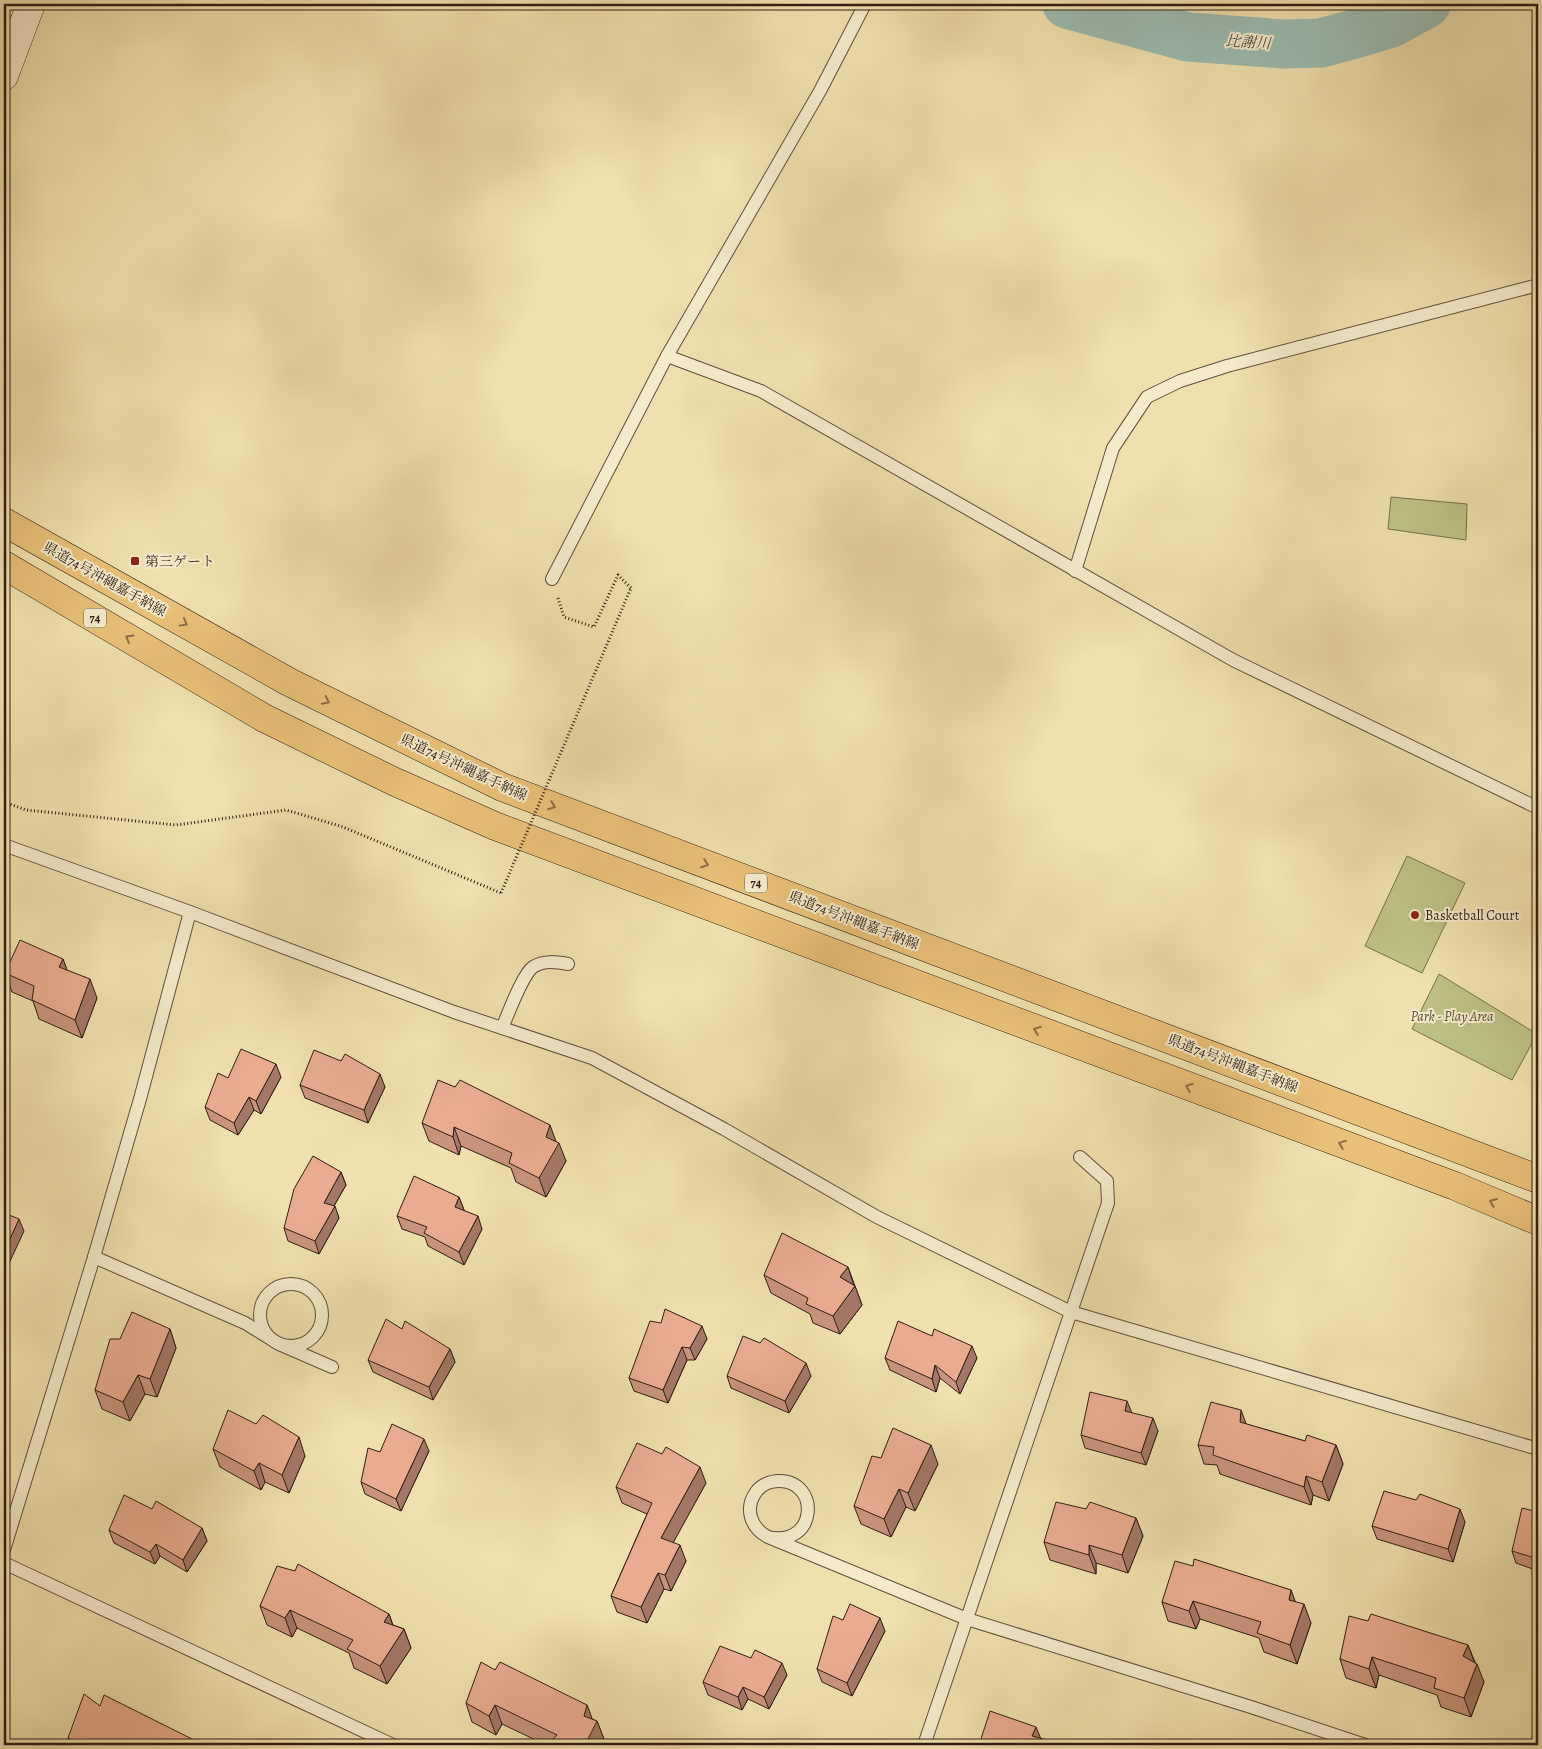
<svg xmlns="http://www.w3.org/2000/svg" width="1542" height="1749" font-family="Alegreya,'Noto Serif JP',serif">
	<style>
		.green { fill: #bec187; stroke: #77704e }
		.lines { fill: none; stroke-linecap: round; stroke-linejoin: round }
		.river { stroke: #9bbcb1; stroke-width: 49 }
		.service-casing { stroke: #604e3c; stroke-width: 14 }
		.secondary-casing { stroke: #301e15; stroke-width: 29 }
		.primary-casing { stroke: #301e15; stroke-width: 29 }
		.path { stroke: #301e15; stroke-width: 3; stroke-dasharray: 1 2.5; stroke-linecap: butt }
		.service { stroke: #f5ebcb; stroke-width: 12 }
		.secondary { stroke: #f5ebcb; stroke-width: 28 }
		.primary { stroke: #e8c078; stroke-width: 28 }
		.path-bridge { stroke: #301e15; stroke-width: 3; stroke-dasharray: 1 2.5; stroke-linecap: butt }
		.wall { fill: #c8947d; stroke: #301e15 }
		.shaded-wall { fill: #a37866; stroke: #301e15 }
		.building { fill: #e9ac91; stroke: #301e15 }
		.oneway { stroke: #8c6f46 }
		.poi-dot { fill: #8f2418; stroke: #f5ebcb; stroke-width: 2 }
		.labels { text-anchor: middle; stroke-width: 4; stroke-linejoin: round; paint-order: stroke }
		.shield { fill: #f5ebcb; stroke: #6b5c4c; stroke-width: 1 }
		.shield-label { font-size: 12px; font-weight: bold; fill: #301e15 }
		.poi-label { font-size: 14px; fill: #301e15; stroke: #f5ebcb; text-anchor: start }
		.street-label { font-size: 14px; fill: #301e15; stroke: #f5ebcb }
		.park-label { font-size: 14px; font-style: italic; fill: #5b4f37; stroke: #f5ebcb }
		.water-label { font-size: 15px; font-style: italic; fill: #504d44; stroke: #f5ebcb }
	</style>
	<rect width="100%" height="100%" fill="#f0e0af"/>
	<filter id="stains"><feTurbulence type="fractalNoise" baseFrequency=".004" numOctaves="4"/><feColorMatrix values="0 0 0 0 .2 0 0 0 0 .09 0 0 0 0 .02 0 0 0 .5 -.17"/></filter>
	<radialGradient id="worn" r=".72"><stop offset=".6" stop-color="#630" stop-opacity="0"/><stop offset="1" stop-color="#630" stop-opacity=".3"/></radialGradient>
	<!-- green -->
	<g class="green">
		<path d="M1391,497l76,7 -1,36 -78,-11z"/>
		<path d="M1407,856l58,27 -43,90 -57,-27z"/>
		<path d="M1439,974l98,60 -25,46 -100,-51z"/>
	</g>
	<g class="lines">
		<!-- river -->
		<path class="river" d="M1067,4l121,33 95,7 38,-1 37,-10 33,-10 35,-19"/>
		<defs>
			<g id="service">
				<path d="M667,356l94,35 472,269 305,148"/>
				<path d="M1075,571l38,-123 34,-51 33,-16 47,-15 311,-81"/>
				<path d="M552,579l115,-223 153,-265 45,-87"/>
				<path d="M4,845l186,67 264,100 138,46 132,71 153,88 194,95 467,137"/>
				<path d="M502,1028c6,-13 20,-53 31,-61 11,-7 23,-5 35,-3"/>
				<path d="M94,1257l151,66 34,21 53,23"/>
				<circle cx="291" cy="1315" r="31"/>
				<path d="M768,1537c49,11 53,-56 11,-56 -9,0 -18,4 -23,11 -12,17 -5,36 12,45l199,82 284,88 114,38"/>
				<path d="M4,1550l90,-293 46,-158 50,-187"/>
				<path d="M4,1563l389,182"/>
				<path d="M924,1745l184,-542 -1,-22 -27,-24"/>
			</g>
			<path id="secondary" d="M4,76l27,-72"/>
			<g id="primary">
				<path d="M4,522l285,160 213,105 1036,392"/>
				<path d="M4,565l260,153 129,63 102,45 960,360 83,35"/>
			</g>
		</defs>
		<!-- service casing -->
		<use href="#service" class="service-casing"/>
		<!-- secondary casing -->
		<use href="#secondary" class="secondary-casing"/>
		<!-- primary casing -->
		<use href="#primary" class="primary-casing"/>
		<!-- path -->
		<g class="path">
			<path d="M558,598l6,19 30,10 24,-52 13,13"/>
			<path d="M4,802l22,8 150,15 110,-15 57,17 158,66"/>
		</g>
		<!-- service -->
		<use href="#service" class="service"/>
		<!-- secondary -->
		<use href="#secondary" class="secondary"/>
		<!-- primary -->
		<use href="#primary" class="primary"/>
		<!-- path-bridge -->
		<path class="path-bridge" d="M501,893l130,-305"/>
	</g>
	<!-- wall -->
	<g class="wall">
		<path d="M63,959l4,11 30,28 -15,40 -43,-19 -6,-18 -21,-9 -7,-19z"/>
		<path d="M281,1077l-20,37 -7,-4 -16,25 -28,-15 -5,-13z"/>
		<path d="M300,1085l85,2 -17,36 -63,-25z"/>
		<path d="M422,1123l134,19 10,19 -20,36 -30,-15 -5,-14 -50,-22 -2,9 -30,-14z"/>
		<path d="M341,1172l5,13 -12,21 5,12 -20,36 -31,-13 -4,-13z"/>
		<path d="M459,1197l5,13 18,19 -18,36 -36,-19 -3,-9 -23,-8 -5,-13z"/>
		<path d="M848,1267l14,38 -22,29 -27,-11 -3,-9 -39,-21 -7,-18z"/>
		<path d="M661,1323l46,16 -12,21h-8l-19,43 -34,-12 -5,-13z"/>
		<path d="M170,1329l6,19 -19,49 -12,-3 -15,27 -28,-12 -7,-19 25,-51z"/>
		<path d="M402,1329l48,20 5,13 -22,38 -60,-28 -5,-12z"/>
		<path d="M885,1358h92l-17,36 -20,-16 -4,14 -46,-22z"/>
		<path d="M727,1376h84l-22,37 -58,-25z"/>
		<path d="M1131,1412l27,19 -12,34 -61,-17 -4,-13z"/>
		<path d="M1246,1424l59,17 31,4 7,19 -14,37 -16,-6 -2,10 -91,-31 -3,-9 -13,-1 -6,-19z"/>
		<path d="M213,1449l92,7 -16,37 -24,-11 -4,8 -41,-23z"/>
		<path d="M429,1451l-28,60 -36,-17 -4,-12z"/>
		<path d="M881,1458l57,6 -23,47 -9,-4 -15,30 -30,-13 -7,-18z"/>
		<path d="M706,1483l-33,59 13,19 -15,30 -7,-2 -17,34 -30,-11 -6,-16 36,-82 -25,-11 -6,-16z"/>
		<path d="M152,1509l50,19 5,13 -20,31 -27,-16 -5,8 -41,-21 -5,-13z"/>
		<path d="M1086,1509l50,9 7,18 -15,37 -32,-10v11l-46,-14 -6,-18z"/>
		<path d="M1538,1512v59l-22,-8 -4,-12z"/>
		<path d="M1465,1522l-12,40 -76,-23 -5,-13z"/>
		<path d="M1193,1566l98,24 4,12 16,21 -14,41 -33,-12 -5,-14 -59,-19 -4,10 -28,-8 -6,-19z"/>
		<path d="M260,1606l129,8 4,11 11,4 7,19 -24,36 -33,-16 -5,-15 -52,-25 -5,9 -25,-12z"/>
		<path d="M843,1620l42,11 -33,65 -30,-14 -5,-13z"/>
		<path d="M1368,1621l100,24 7,17 9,20 -13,35 -30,-10 -4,-12 -58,-20 -3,13 -30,-10 -6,-19z"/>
		<path d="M495,1670l92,35 5,14 5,2 7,18 -3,6h-55l-44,-21 -6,11 -24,-13 -6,-19z"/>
		<path d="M787,1675l-18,34 -21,-10 -6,11 -34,-15 -5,-13z"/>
		<path d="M100,1706l96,35 2,4h-128l-2,-7z"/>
	</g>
	<!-- shaded-wall -->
	<g class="shaded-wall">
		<path d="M63,959l7,19 -11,-11z"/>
		<path d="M90,979l7,19 -15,40 -7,-18z"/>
		<path d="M276,1064l5,13 -20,37 -5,-13z"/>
		<path d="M380,1074l5,13 -17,36 -4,-13z"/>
		<path d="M249,1097l5,13 -16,25 -4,-12z"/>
		<path d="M550,1125l7,19 2,-1 7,18 -20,36 -7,-19 7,-41z"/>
		<path d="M454,1127l7,19 -2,9 -6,-18z"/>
		<path d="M341,1172l5,13 -18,31 -4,-13z"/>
		<path d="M459,1197l5,13 -5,9 -4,-12z"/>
		<path d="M335,1206l4,12 -20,36 -4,-13z"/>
		<path d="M4,1207l3,10 -3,6z"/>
		<path d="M478,1216l4,13 -18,36 -5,-13z"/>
		<path d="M19,1219l5,12 -18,39 -2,-7v-11z"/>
		<path d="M848,1267l6,19 -14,-9z"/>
		<path d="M855,1286l7,19 -22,29 -7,-18z"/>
		<path d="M702,1326l5,13 -12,21 -5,-12z"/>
		<path d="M170,1329l6,19 -19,49 -7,-18z"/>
		<path d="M972,1346l5,12 -17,36 -4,-12z"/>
		<path d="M682,1347l5,13 -19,43 -5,-13z"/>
		<path d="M450,1349l5,13 -22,38 -4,-13z"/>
		<path d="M806,1363l5,13 -22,37 -4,-12z"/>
		<path d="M935,1365l5,13 -4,14 -4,-13z"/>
		<path d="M138,1375l7,19 -15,27 -7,-19z"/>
		<path d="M1127,1401l5,12 -7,-2z"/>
		<path d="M1241,1410l7,19 -8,-7z"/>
		<path d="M1153,1418l5,13 -12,34 -5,-12z"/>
		<path d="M299,1437l6,19 -16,37 -7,-18z"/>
		<path d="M424,1439l5,12 -28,60 -5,-12z"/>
		<path d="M931,1445l7,19 -23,47 -7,-18z"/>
		<path d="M1336,1445l7,19 -14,37 -7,-19z"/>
		<path d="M259,1463l6,19 -4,8 -7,-19z"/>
		<path d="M700,1467l6,16 -39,71 -6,-16z"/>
		<path d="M1306,1476l7,19 -2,10 -7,-18z"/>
		<path d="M899,1489l7,18 -15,30 -7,-18z"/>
		<path d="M1460,1509l5,13 -12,40 -5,-13z"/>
		<path d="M1136,1518l7,18 -15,37 -6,-18z"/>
		<path d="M202,1528l5,13 -20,31 -4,-12z"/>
		<path d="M156,1544l4,12 -5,8 -5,-12z"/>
		<path d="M680,1545l6,16 -15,30 -6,-16z"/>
		<path d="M1089,1545l7,18v11l-7,-19z"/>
		<path d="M658,1573l6,16 -17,34 -6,-16z"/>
		<path d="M1291,1590l7,19 -9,-9z"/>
		<path d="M1193,1601l7,18 -4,10 -7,-18z"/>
		<path d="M1304,1604l7,19 -14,41 -7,-19z"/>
		<path d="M290,1610l7,18 -5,9 -7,-19z"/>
		<path d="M389,1614l6,18 -11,-10z"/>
		<path d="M880,1618l5,13 -33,65 -5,-13z"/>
		<path d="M404,1629l7,19 -24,36 -7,-18z"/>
		<path d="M1468,1645l7,19 -12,-8z"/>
		<path d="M1372,1657l7,18 -3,13 -7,-19z"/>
		<path d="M782,1663l5,12 -18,34 -5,-12z"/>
		<path d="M1477,1664l7,18 -13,35 -7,-19z"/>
		<path d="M743,1687l5,12 -6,11 -4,-13z"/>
		<path d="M495,1705l7,19 -6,11 -7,-19z"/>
		<path d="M587,1705l7,19 3,-3 7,18 -3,6h-16l-1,-29z"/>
		<path d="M1036,1727l5,12 -9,-3z"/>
	</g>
	<!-- building -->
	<g class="building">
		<path d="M20,940l43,19 -4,8 31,12 -15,41 -43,-20 2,-14 -29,-13z"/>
		<path d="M241,1049l35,15 -20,37 -7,-4 -15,26 -29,-16 13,-34 10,5z"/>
		<path d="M314,1050l27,11 4,-7 35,20 -16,36 -64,-25z"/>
		<path d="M438,1080l17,7 5,-7 90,45 -4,12 13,6 -20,35 -30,-15 3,-10 -58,-26 -1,10 -31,-14z"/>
		<path d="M313,1156l28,16 -17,31 11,3 -20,35 -31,-13 10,-39z"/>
		<path d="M414,1176l45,21 -4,10 23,9 -19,36 -35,-19 3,-6 -30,-11z"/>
		<path d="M4,1213l15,6 -15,33z"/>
		<path d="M782,1233l66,34 -8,10 15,9 -22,30 -27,-12 2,-6 -44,-23z"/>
		<path d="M665,1309l37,17 -12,22 -8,-1 -19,43 -34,-12 21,-57 11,2z"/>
		<path d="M132,1312l38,17 -20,50 -12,-4 -15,27 -28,-12 15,-51h10z"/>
		<path d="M386,1319l16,10 3,-8 45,28 -21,38 -61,-27z"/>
		<path d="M898,1321l34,15 2,-7 38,17 -16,36 -21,-17 -3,14 -47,-21z"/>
		<path d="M743,1336l17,7 4,-5 42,25 -21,38 -58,-25z"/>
		<path d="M1090,1392l37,9 -2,10 28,7 -12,35 -60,-18z"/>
		<path d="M1211,1402l30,8 -1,12 65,19 2,-6 29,10 -14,37 -16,-6 -2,11 -91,-32 1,-8 -16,-2z"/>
		<path d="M228,1410l28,14 7,-9 36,22 -17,38 -23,-12 -5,8 -41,-22z"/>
		<path d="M392,1424l32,15 -28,60 -35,-17 7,-34 12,4z"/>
		<path d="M893,1428l38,17 -23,48 -9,-4 -15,30 -30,-13 18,-50 9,2z"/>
		<path d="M637,1443l25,11 4,-7 34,20 -39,71 19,7 -15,30 -7,-2 -17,34 -30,-11 41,-93 -36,-16z"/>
		<path d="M1384,1491l32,9 4,-6 40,15 -12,40 -76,-23z"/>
		<path d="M124,1495l28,14 4,-8 46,27 -19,32 -27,-16 -6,8 -41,-22z"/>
		<path d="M1056,1502l30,7 4,-7 46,16 -14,37 -33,-10v10l-45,-13z"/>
		<path d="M1522,1508l16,4v47l-26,-8z"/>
		<path d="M1194,1559l97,31 -2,10 15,4 -14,41 -33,-12 4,-11 -68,-21 -4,10 -27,-9 13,-41 18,5z"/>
		<path d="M298,1564l91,50 -5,8 20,7 -24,37 -33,-17 6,-9 -63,-30 -5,8 -25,-12 17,-40 18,5z"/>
		<path d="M850,1604l30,14 -33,65 -30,-14 16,-53 10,4z"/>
		<path d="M1371,1614l97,31 -5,11 14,8 -13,34 -30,-10 2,-10 -64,-21 -3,12 -29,-10 9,-43 19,5z"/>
		<path d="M720,1646l31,12 4,-8 27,13 -18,34 -21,-10 -5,10 -35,-15z"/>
		<path d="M481,1662l14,8 5,-8 87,43 -3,11 13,5 -12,24h-28l-7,-3 7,-7 -62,-30 -6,11 -23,-13z"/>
		<path d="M84,1694l16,12 4,-11 92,46 -1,4h-92l-2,-1 -1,1h-19l-13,-7z"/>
		<path d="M990,1711l46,16 -4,9 33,9h-86z"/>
	</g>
	<!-- one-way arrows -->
	<defs><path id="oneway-chevron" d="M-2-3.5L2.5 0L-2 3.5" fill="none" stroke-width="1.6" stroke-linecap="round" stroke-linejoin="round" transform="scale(1.25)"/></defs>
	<g class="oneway">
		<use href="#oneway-chevron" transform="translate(184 623) rotate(29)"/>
		<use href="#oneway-chevron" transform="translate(129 638) rotate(-149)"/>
		<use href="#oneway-chevron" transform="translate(326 701) rotate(26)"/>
		<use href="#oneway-chevron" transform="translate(552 806) rotate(21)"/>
		<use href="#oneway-chevron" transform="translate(705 864) rotate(21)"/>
		<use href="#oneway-chevron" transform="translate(1037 1030) rotate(-159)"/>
		<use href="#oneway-chevron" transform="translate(1189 1087) rotate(-159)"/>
		<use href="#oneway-chevron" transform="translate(1342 1144) rotate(-159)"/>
		<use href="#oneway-chevron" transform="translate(1493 1202) rotate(-157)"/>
	</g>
	<!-- markers -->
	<g class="poi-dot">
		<rect x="130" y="556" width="10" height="10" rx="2.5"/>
		<circle cx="1415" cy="915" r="5"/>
	</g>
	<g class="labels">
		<!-- shield labels -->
		<g class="shield">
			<rect x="84" y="608.5" width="22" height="19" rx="4"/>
			<rect x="745" y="873.5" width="22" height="19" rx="4"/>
		</g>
		<g class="shield-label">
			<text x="95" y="622">74</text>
			<text x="756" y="887">74</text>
		</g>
		<!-- poi labels -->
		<g class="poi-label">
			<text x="145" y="566">第三ゲート</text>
			<text x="1425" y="920">Basketball Court</text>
		</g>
		<!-- street labels -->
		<g class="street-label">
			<text transform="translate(105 579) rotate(29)" y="5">県道74号沖縄嘉手納線</text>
			<text transform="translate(464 767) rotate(25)" y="5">県道74号沖縄嘉手納線</text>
			<text transform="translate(854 920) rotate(21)" y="5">県道74号沖縄嘉手納線</text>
			<text transform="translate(1233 1063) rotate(21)" y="5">県道74号沖縄嘉手納線</text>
		</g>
		<!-- park labels -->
		<g class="park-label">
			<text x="1452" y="1021">Park - Play Area</text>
		</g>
		<!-- water labels -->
		<g class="water-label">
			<text transform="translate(1248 42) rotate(4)" y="5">比謝川</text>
		</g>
	</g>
	<!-- margin -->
	<rect width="1542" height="1749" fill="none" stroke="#f0e0af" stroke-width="20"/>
	<rect x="5" y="5" width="1532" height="1739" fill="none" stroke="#301e15" stroke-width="2.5"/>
	<rect x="10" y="10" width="1522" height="1729" fill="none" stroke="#301e15"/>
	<rect width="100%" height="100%" filter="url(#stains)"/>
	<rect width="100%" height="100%" fill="url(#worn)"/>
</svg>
